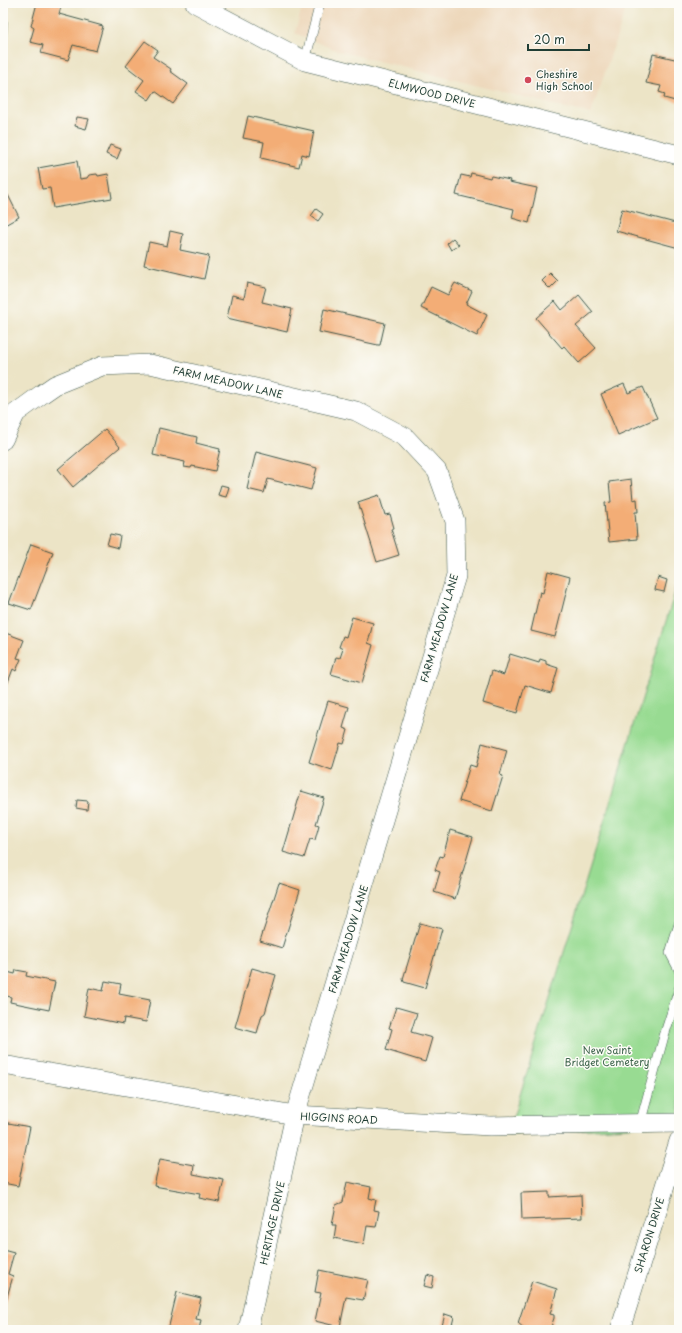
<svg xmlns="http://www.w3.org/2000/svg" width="682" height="1333" font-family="'Playpen Sans',sans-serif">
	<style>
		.built { fill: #edd7ba }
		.green { fill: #98db92; stroke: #5c8c63 }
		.building { fill: #f3ad76 }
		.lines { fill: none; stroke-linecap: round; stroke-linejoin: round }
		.service-casing { stroke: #3e564a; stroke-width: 10 }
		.minor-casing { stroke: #3e564a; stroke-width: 20 }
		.service { stroke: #fff; stroke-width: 9 }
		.minor { stroke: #fff; stroke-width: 19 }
		.poi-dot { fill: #d1495b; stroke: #fdfcf7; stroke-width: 1.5 }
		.labels { text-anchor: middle; stroke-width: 3; stroke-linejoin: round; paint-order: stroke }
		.poi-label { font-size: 10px; fill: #1f3d34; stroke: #fdfcf7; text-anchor: start }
		.street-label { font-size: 10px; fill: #1f3d34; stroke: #fdfcf7 }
		.park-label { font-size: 10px; fill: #3d644c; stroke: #fdfcf7 }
	</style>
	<rect width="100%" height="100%" fill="#fdfcf7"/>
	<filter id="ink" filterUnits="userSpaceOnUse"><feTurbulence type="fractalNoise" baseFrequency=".025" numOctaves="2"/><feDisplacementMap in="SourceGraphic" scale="8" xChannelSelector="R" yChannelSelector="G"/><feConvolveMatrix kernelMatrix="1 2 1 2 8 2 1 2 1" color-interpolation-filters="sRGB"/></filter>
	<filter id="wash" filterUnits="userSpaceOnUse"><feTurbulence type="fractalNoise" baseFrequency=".012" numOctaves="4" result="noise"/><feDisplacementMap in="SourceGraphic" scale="16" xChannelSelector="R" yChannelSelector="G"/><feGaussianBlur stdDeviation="0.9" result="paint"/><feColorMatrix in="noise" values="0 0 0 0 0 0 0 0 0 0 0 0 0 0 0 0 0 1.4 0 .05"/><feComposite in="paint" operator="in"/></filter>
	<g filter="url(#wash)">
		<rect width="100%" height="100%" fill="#ece4c6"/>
		<!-- built -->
		<path class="built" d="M303,3h325l-37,111 -253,-63 -43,-18z"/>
		<!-- green -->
		<path class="green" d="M679,579v545l-171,10z"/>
		<g id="blocks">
			<!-- building -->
			<g class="building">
				<path d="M37,3h25l-3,11 44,12 -7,25 -23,-6 -5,15 -27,-7 2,-8 -13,-3 4,-14 -3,-2z"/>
				<path d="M3,20l4,1 -1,30h-3z"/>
				<path d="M145,41l13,9 -5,7 18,12 -1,2 18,13 -15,20 -18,-13 -6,9 -13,-9 8,-11 -18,-14z"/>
				<path d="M653,54l26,6v42l-15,-4 1,-4 -6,-2 2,-6 -15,-3z"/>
				<path d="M248,116l66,15 -5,25 -7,-2 -3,13 -38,-9 3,-16 -21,-4z"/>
				<path d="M77,117l12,2 -3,10 -11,-3z"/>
				<path d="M110,145l11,4 -4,10 -11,-5z"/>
				<path d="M77,161l3,18 7,-1 2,-3 8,-1 1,2 10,-2 4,24 -59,10 -3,-20 -8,1 -4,-21z"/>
				<path d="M471,173l19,5 1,-2 19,4 -1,2 28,6 -8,35 -17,-5 2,-9 -58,-14 5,-20 9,2z"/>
				<path d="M8,195l11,22 -16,9v-28z"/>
				<path d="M316,209l7,5 -5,7 -7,-5z"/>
				<path d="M622,209l57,15v24l-63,-17z"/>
				<path d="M170,231l13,3 -3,16 29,6 -5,23 -60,-14 5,-23 18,4z"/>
				<path d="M453,238l6,7 -8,5 -4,-7z"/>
				<path d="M550,273l8,8 -8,8 -8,-8z"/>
				<path d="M247,283l19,4 -4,15 30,7 -5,23 -60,-14 5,-23 12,3z"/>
				<path d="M455,283l17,8 -6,13 21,11 -10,21 -56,-28 10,-21 17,8z"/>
				<path d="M579,295l14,17 -17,14 20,22 -17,15 -15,-17 -2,2 -26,-30 19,-17 7,9z"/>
				<path d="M324,309l61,14 -5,22h-2l-59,-13z"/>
				<path d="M624,384l4,9 15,-6 14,31 -39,17 -17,-41z"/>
				<path d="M159,428l38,9 -1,6 24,6 -5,22 -23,-5 -1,2 -7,-1 1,-5 -32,-7z"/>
				<path d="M105,429l15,18 -47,40 -15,-18z"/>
				<path d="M256,452l61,16 -6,22 -43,-11 -4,14 -17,-4z"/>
				<path d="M631,479l2,21 4,-1 1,13h-3l2,27 -28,3 -4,-39 6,-1 -2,-20z"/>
				<path d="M221,485l8,2 -3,10 -8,-2z"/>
				<path d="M379,495l6,20 5,-1 4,14 -3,1 8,26 -22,7 -19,-60z"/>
				<path d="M110,534l10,2 -2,12 -11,-3z"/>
				<path d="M31,544l22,8 -22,58 -22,-7z"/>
				<path d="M548,571l22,6 -15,60 -24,-6 9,-39 3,1z"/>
				<path d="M658,577l9,3 -3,12 -9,-2z"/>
				<path d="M352,617l21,6 -5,20 5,2 -11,38 -31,-9 5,-17 4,1 3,-9 -4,-2 4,-11 3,1z"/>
				<path d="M3,632l21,8 -7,18 4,1 -5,12 -3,-2 -10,26z"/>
				<path d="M510,654l29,9 1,-4 6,2v3l12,4 -7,25 -26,-8 -8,28 -34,-10 9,-32 12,4z"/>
				<path d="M328,701l21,6 -6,21 5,2 -4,14 -4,-1 -8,27 -23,-8z"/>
				<path d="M482,743l25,7 -7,25 3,1 -11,35 -33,-10 11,-36 6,2z"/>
				<path d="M301,791l23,7 -8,26 3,1 -4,15 -5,-1 -6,19 -21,-6z"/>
				<path d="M77,800l11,1 -1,9 -11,-2z"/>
				<path d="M450,830l23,7 -18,62 -21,-7 6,-20 -5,-2 5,-14 3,1z"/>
				<path d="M279,883l21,7 -18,58 -22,-7z"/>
				<path d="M420,923l22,6 -17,59 -21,-6 -1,-3z"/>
				<path d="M252,968l24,7 -11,38 -3,2 -5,18 -22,-6z"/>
				<path d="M16,970l11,2 -1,4 29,6 -6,28 -39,-8 1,-5 -8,-2v-24l12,3z"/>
				<path d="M105,981l16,3 -2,10 31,6 -4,22 -22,-4 -1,6 -39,-8 5,-28 14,3z"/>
				<path d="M396,1007l21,6 -6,19 21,6 -7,24 -39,-12 6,-21 -3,-1z"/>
				<path d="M3,1122l27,5 -12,59 -15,-3z"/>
				<path d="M160,1159l34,6 -1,9 31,6 -5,22 -20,-4 1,-4 -46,-8z"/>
				<path d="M347,1182l24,5 -2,11 7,2 -2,10 5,1 -3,16 -9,-1 -3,18 -30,-6 2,-13h-4l4,-20 7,-3z"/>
				<path d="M549,1192v5l32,-2 1,23 -60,2 -1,-27z"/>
				<path d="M3,1250l11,3 -6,21 5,2 -10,35z"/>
				<path d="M319,1270l49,10 -5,20 -17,-3 -6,30 -25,-6 6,-28 -6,-1z"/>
				<path d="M427,1275l7,2 -2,11 -8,-2z"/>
				<path d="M532,1281l25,8 -7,25 4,1v3l-4,12h-17l-9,-2 -6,-5z"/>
				<path d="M177,1292l24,6 -5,21 5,1 -2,10h-31z"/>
				<path d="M445,1314l9,3 -3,12 -9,-3z"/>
			</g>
		</g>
	</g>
	<g filter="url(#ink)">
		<use href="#blocks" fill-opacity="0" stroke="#3e564a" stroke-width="1"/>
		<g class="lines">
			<defs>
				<g id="service">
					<path d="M305,61l15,-58"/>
					<path d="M679,924l-9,29 9,17"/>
					<path d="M640,1124l24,-88 15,-47"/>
				</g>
				<g id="minor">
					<path d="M195,3l110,58 374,94"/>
					<path d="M3,440l13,-27 26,-19 13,-9 47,-19 48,-2 206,47 49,26 32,34 18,50 1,55 -161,539 -47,215"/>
					<path d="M3,1065l292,50 195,11 189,-3"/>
					<path d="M620,1330l59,-189"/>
				</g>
			</defs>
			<!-- service casing -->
			<use href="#service" class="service-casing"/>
			<!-- minor casing -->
			<use href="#minor" class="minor-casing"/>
			<!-- service -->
			<use href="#service" class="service"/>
			<!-- minor -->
			<use href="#minor" class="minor"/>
		</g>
	</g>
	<!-- markers -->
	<circle class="poi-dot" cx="528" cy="80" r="4"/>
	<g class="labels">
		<!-- poi labels -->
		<g class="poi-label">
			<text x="536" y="78">Cheshire<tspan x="536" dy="12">High School</tspan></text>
		</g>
		<!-- street labels -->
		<g class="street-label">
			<text transform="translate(432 93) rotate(14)" y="4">ELMWOOD DRIVE</text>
			<text transform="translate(228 382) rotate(13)" y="4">FARM MEADOW LANE</text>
			<text transform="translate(439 628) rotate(-74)" y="4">FARM MEADOW LANE</text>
			<text transform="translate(348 939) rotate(-73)" y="4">FARM MEADOW LANE</text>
			<text transform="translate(339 1118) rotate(3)" y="4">HIGGINS ROAD</text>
			<text transform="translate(272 1223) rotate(-78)" y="4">HERITAGE DRIVE</text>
			<text transform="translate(649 1235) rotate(-73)" y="4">SHARON DRIVE</text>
		</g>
		<!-- park labels -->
		<g class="park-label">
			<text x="607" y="1054">New Saint<tspan x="607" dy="12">Bridget Cemetery</tspan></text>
		</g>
	</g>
	<!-- margin -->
	<rect width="682" height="1333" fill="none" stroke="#fdfcf7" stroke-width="16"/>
	<!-- scale -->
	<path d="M528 44v6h61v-6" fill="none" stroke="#1f3d34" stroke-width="2"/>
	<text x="534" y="44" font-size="12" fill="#1f3d34" stroke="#fdfcf7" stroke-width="3" paint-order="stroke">20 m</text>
</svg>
